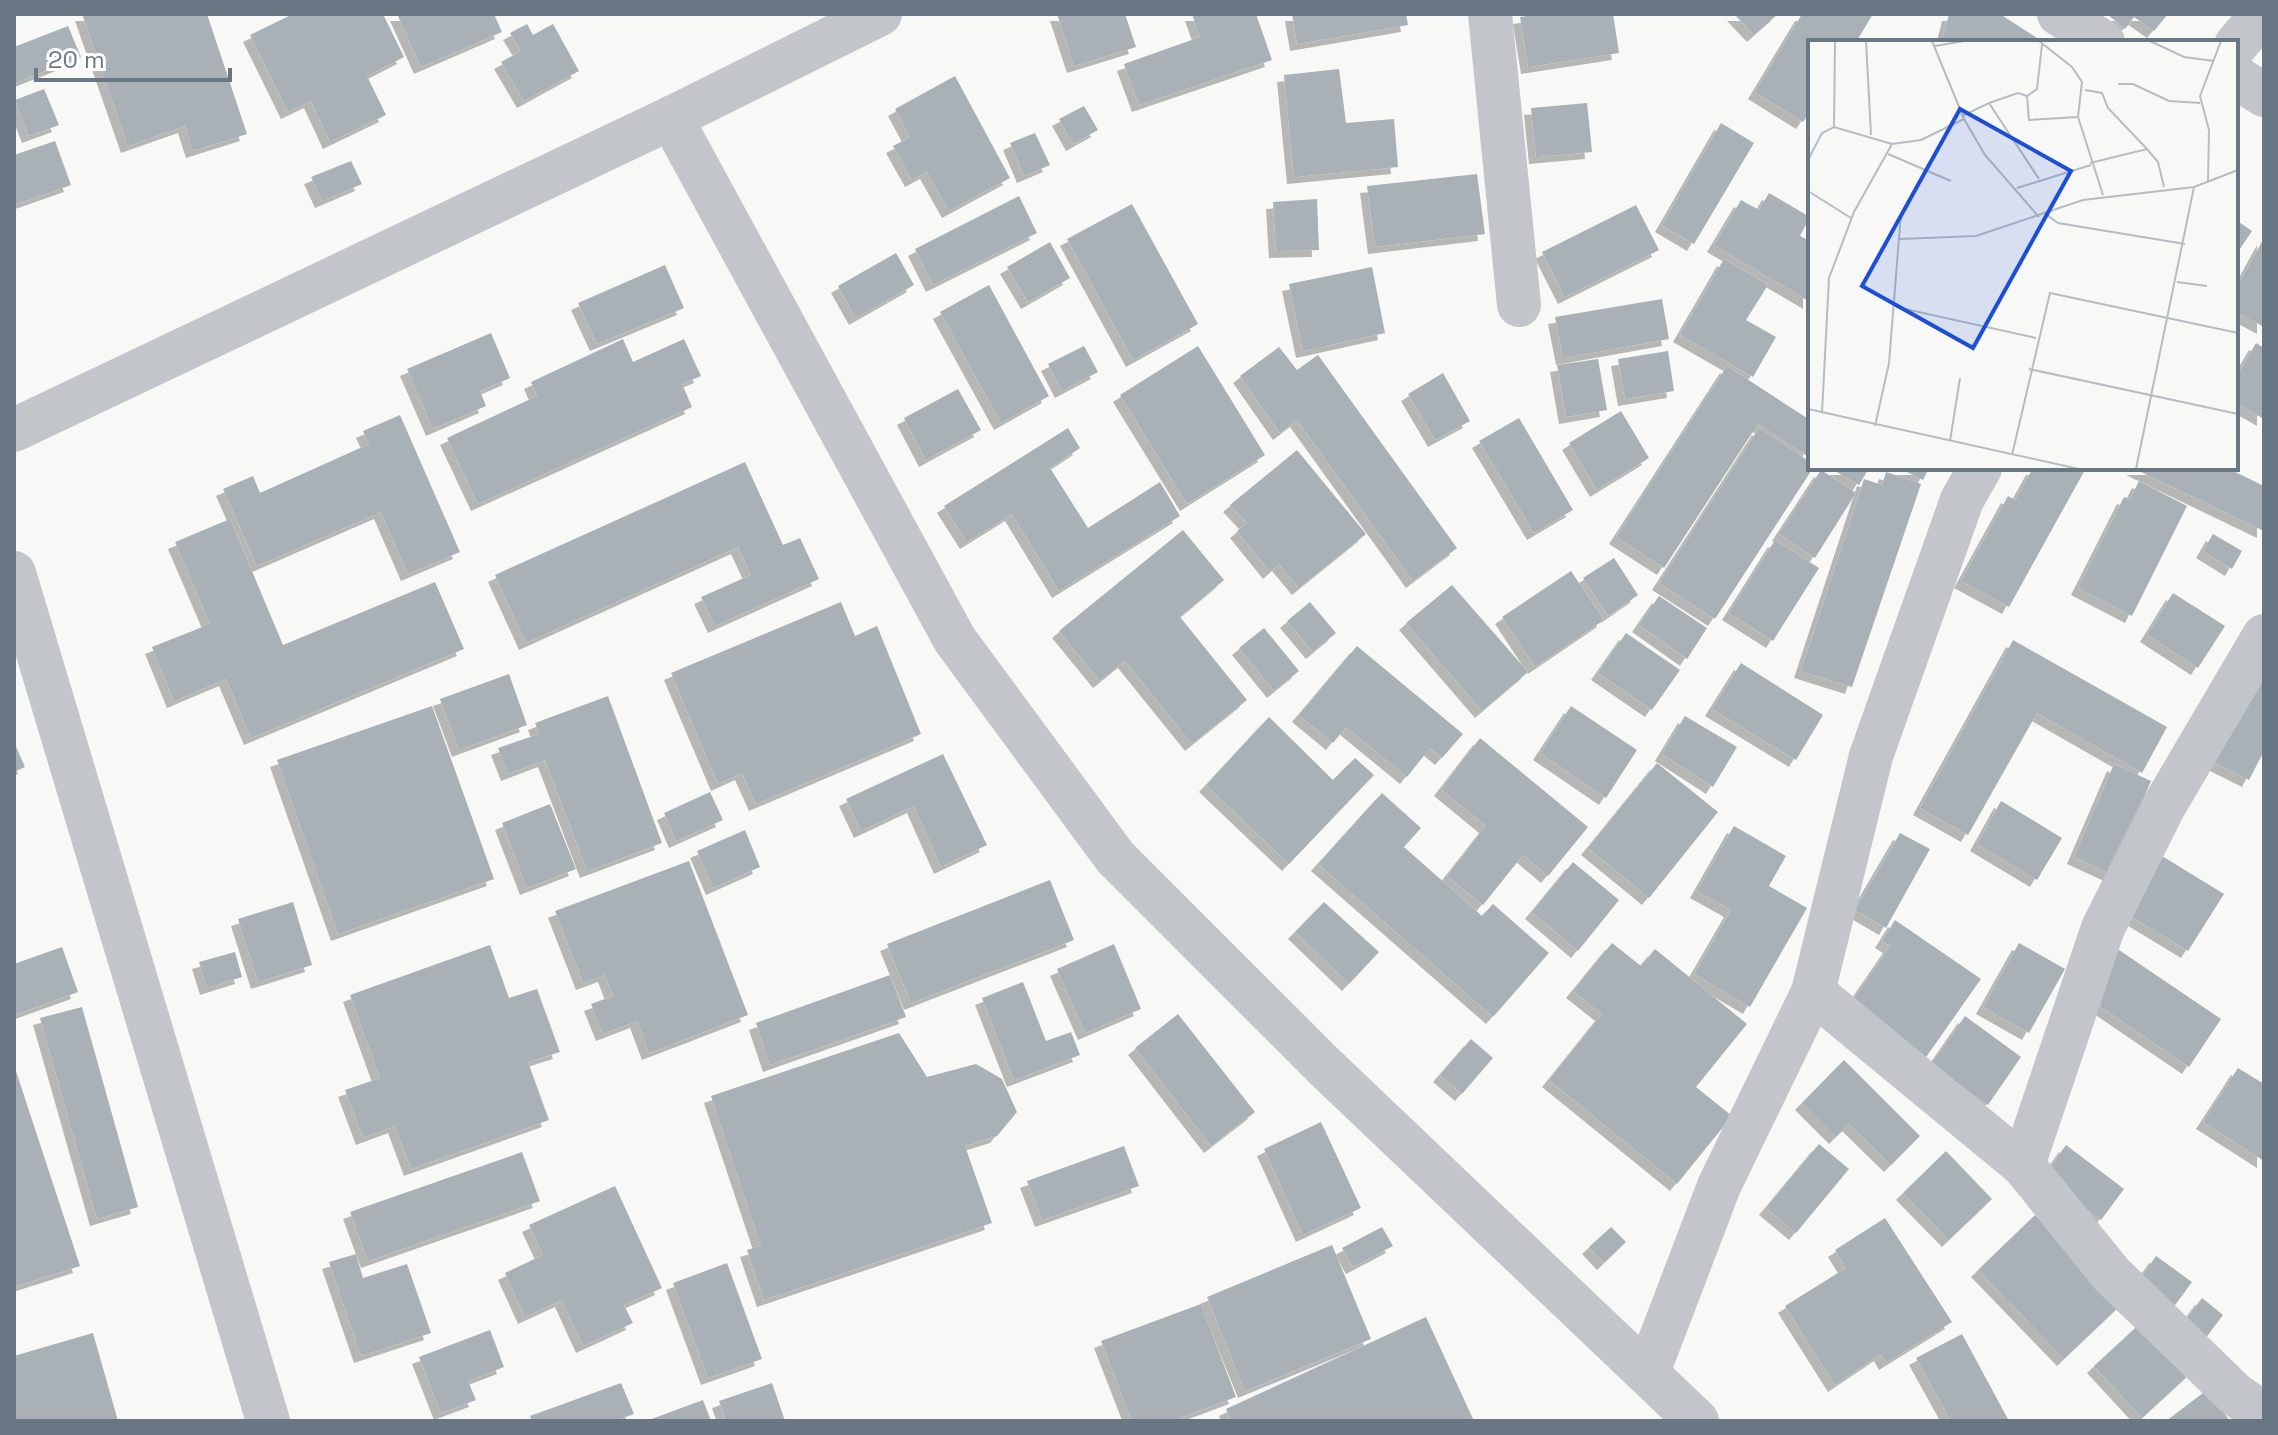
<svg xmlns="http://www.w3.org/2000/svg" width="2278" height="1435" font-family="'Space Grotesk',sans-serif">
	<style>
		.building { fill: #a9b0b6; filter: url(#shadow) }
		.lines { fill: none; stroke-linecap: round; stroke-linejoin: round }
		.minor { stroke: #c2c5c9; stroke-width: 44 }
		.inset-road { fill: none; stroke: #b6bcc2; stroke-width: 2 }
		.view { fill: #1d4ed8; fill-opacity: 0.15; stroke: #1d4ed8; stroke-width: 4 }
		.inset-edge { fill: none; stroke: #697785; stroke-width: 4 }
	</style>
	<defs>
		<filter id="shadow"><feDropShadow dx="-7" dy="7" stdDeviation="0" flood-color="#0004"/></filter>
	</defs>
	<rect width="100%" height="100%" fill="#f8f8f6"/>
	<!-- building -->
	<g class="building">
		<path d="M82,14h125l40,120 -54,17 -8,-25 -57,20z"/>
		<path d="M293,14h90l21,43 -37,19 19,39 -56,27 -19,-41 -23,11 -38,-77z"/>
		<path d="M397,14h97l8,18 -81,35z"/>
		<path d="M1057,14h68l11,33 -62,19z"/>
		<path d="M1192,14h64l16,46 -133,45 -15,-41 76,-27z"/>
		<path d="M1292,14h114l2,11 -111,19z"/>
		<path d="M1542,14h71l6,39 -91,14 -8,-50z"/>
		<path d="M1734,14h44l-24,21z"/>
		<path d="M1802,14h71l-17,28h-46v70l-7,10 -48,-30z"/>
		<path d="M1949,14h51l43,28h-101z"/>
		<path d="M2107,14h61l-14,17 -20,-14 -9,12z"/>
		<path d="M527,24l6,11 20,-11 26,47 -55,30 -23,-39 20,-11 -11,-18z"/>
		<path d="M68,26l13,31 -67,26v-36z"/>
		<path d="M1339,69l7,54 48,-4 4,48 -104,10 -10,-102z"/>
		<path d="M955,76l55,102 -61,33 -22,-39 -15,8 -19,-34 17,-9 -15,-28z"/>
		<path d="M44,89l15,36 -30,11 -14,-36z"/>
		<path d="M1587,103l5,49 -56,5 -5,-49z"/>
		<path d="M1084,106l14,24 -25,14 -14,-25z"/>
		<path d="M1721,123l33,20 -60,101 -32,-19z"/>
		<path d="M1035,133l15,32 -26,11 -14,-33z"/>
		<path d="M55,141l16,44 -57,20v-50z"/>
		<path d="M351,161l11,23 -40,17 -11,-24z"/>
		<path d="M1477,174l8,60 -110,13 -8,-61z"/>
		<path d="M1769,193l41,24 -10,19 10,5v61l-96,-57 27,-45 18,10z"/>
		<path d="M1019,196l18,37 -104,52 -18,-36z"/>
		<path d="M1317,199l2,51 -43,1 -3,-49z"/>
		<path d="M1132,204l66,120 -65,36 -66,-121z"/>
		<path d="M1636,205l23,45 -94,47 -23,-45z"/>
		<path d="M2236,220l16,11 -16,24z"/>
		<path d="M2264,238v89l-28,-15v-23z"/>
		<path d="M1050,242l20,36 -42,24 -21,-35z"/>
		<path d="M896,253l18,32 -58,33 -18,-32z"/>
		<path d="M1724,259l44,26 -22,35 30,17 -23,40 -73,-42z"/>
		<path d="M665,265l19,43 -87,36 -19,-41z"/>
		<path d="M1372,267l13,66 -82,18 -14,-67z"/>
		<path d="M989,285l60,111 -48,27 -61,-111z"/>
		<path d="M1662,299l7,40 -106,19 -8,-41z"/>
		<path d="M491,333l19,45 -30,13 6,15 -53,23 -26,-60z"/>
		<path d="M623,339l10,23 51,-23 17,37 -19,8 10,23 -214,97 -31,-66 90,-42 -6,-14z"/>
		<path d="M2256,343l8,5v71l-28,-16v-26z"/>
		<path d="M1084,346l14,26 -36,19 -14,-27z"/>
		<path d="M1198,346l67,109 -78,49 -67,-109z"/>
		<path d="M1279,347l18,23 21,-15 139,193 -44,33 -116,-161 -17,13 -40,-57z"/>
		<path d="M1668,351l6,40 -49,8 -7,-40z"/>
		<path d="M1598,359l9,51 -41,7 -9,-52z"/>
		<path d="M1727,366l83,54v38l-52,-34 -94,144 -48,-31z"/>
		<path d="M1443,373l27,48 -35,19 -27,-46z"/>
		<path d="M958,389l23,41 -55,30 -22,-42z"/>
		<path d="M1621,411l28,47 -52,32 -28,-47z"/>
		<path d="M400,415l60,137 -52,22 -27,-62 -124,54 -34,-77 30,-13 7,17 109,-49 -6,-13z"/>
		<path d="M1519,418l54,92 -39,23 -55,-92z"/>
		<path d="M1068,428l12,20 -30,20 38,60 72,-46 20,34 -121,75 -47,-77 -45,28 -23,-36z"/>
		<path d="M1759,428l51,34v6h3l-98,151 -56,-36z"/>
		<path d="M1297,450l69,84 -67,54 -20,-24 -9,8 -33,-41 10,-8 -17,-18z"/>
		<path d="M745,462l38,83 17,-7 19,41 -104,47 -14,-29 50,-22 -13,-28 -212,96 -31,-68z"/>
		<path d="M1830,468h39l-10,17z"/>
		<path d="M1899,468h30l-6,12z"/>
		<path d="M2033,468h53l-77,139 -48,-26 47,-85 7,4z"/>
		<path d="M2133,468h94l37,18v45z"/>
		<path d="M1821,470l35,23 -41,65 -36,-24z"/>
		<path d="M1886,472l35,12 -69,203 -51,-16 63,-192 18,6z"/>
		<path d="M2139,481l48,25 -55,110 -54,-28 46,-91 6,2z"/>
		<path d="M230,519l53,126 152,-63 29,67 -213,89 -25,-59 -52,22 -22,-54 58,-23 -35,-82z"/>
		<path d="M1183,530l41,50 -44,37 67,83 -55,44 -67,-83 -25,20 -41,-50z"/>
		<path d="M2213,534l29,17 -10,18 -29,-18z"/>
		<path d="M1775,540l44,28 -46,73 -44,-28z"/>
		<path d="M1614,558l24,37 -30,21 -25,-38z"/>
		<path d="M1571,571l33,49 -69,47 -33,-50z"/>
		<path d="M1452,585l76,87 -46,39 -76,-88z"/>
		<path d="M2173,593l52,33 -27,42 -51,-33z"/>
		<path d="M1659,596l48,32 -20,31 -48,-34z"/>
		<path d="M841,602l14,34 22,-10 44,108 -165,70 -14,-31 -24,11 -47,-111z"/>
		<path d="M1310,602l26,31 -23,19 -26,-31z"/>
		<path d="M1264,628l35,43 -25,20 -35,-43z"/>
		<path d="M1626,633l54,37 -28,40 -54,-37z"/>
		<path d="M2013,640l154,87 -25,46 -105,-60 -69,122 -48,-27z"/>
		<path d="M1357,646l106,88 -21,24 -12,-10 -23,29 -61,-50 -13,16 -34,-28z"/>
		<path d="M1741,663l82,52 -27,45 -84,-51z"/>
		<path d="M509,674l18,51 -68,25 -19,-51z"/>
		<path d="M2264,676v75l-15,29 -44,-22z"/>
		<path d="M608,696l54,147 -75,28 -42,-111 -37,14 -10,-26 41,-14 -4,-11z"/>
		<path d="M432,706l62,173 -156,55 -61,-174z"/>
		<path d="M1571,706l66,44 -31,48 -66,-45z"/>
		<path d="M1685,716l52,31 -24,40 -51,-33z"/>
		<path d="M1269,717l64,63 22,-22 19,17 -85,89 -83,-79z"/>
		<path d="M1480,738l108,89 -40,49 -25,-21 -40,50 -36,-29 39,-50 -45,-37z"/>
		<path d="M14,742l11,25 -11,5z"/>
		<path d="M943,754l44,91 -46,22 -27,-61 -53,25 -15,-32z"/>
		<path d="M1657,763l61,49 -69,86 -61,-50z"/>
		<path d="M2114,764l37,17 -40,93 -37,-17z"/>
		<path d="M710,792l13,28 -47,21 -12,-28z"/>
		<path d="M1382,793l39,35 -17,19 78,69 11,-12 56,49 -56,64 -175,-153z"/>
		<path d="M2001,801l61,37 -25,42 -60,-36z"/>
		<path d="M550,804l26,65 -49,19 -25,-65z"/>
		<path d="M1734,826l52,30 -17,30 38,22 -57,99 -56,-33 37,-64 -34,-19z"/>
		<path d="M745,830l15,37 -47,21 -16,-37z"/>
		<path d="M1900,833l30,16 -44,79 -31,-18z"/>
		<path d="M2162,856l62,38 -36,57 -61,-37z"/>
		<path d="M689,861l59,154 -99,38 -12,-32 -34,13 -12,-30 22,-8 -8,-21 -22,8 -28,-72z"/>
		<path d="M1573,862l46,38 -41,51 -46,-39z"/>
		<path d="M1050,880l24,60 -163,63 -24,-59z"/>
		<path d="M293,902l19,63 -54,17 -20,-63z"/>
		<path d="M1324,902l55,50 -30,32 -54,-52z"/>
		<path d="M1895,920l86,59 -57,81 -76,-53 42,-61 -8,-5z"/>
		<path d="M1612,943l29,23 14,-17 92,75 -51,63 36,29 -55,68 -128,-104 53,-66 -29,-23z"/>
		<path d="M2019,943l46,26 -36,64 -46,-26z"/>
		<path d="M1114,944l27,65 -56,24 -28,-64z"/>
		<path d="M490,945l19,53 28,-9 23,63 -32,10 21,58 -138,49 -16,-43 -32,12 -18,-48 35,-12 -30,-83z"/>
		<path d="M62,947l16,45 -64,23v-51z"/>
		<path d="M2116,948l105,71 -32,48 -104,-71z"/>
		<path d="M235,952l7,25 -35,11 -8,-26z"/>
		<path d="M890,975l16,42 -136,48 -14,-42z"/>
		<path d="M1023,982l23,59 25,-9 9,23 -66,25 -32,-82z"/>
		<path d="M82,1007l56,200 -41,12 -57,-201z"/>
		<path d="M1178,1014l77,98 -44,34 -76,-98z"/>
		<path d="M1965,1016l56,41 -33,48 -57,-40z"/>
		<path d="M899,1033l28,44 49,-13 26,15 15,33 -20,24 -32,10 27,77 -228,77 -17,-50 14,-4 -50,-150z"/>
		<path d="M1471,1039l22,19 -31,36 -22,-19z"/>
		<path d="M1844,1060l76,76 -29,29 -42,-41 -13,13 -34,-34z"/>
		<path d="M14,1065l66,201 -66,21z"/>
		<path d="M2238,1068l26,16v77l-61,-39z"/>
		<path d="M1321,1122l40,86 -58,27 -39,-86z"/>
		<path d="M1819,1144l30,25 -53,64 -30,-25z"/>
		<path d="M2066,1145l58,44 -23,31 -58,-43z"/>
		<path d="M1124,1146l15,40 -97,34 -15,-39z"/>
		<path d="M1946,1151l46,48 -43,41 -46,-47z"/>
		<path d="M522,1152l18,49 -172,60 -18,-49z"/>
		<path d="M615,1186l47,102 -38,17 9,18 -50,23 -21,-46 -37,17 -20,-44 38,-18 -14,-30z"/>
		<path d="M2035,1215l87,89 -58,55 -86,-89z"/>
		<path d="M1885,1218l67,104 -66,41 -5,-9 -46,31 -50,-79 61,-38 -11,-18z"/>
		<path d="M1382,1227l11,19 -40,21 -11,-19z"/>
		<path d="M1611,1227l15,15 -22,21 -15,-16z"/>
		<path d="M1332,1245l39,94 -126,52 -38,-94z"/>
		<path d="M356,1254l7,24 44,-14 24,69 -70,23 -32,-94z"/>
		<path d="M2156,1256l36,26 -22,30 -35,-26z"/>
		<path d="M727,1263l35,96 -54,19 -35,-95z"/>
		<path d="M2202,1298l21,17 -21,28 -22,-16z"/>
		<path d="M1201,1304l35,93 -64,24h-40l-31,-80z"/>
		<path d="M1426,1317l48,104h-243l-5,-12z"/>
		<path d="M2145,1319l48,52 -51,47 -48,-52z"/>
		<path d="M490,1330l14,37 -36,14 8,19 -35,13 -22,-56z"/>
		<path d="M93,1333l25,88h-104v-65z"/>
		<path d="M1962,1334l47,87h-58l-35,-63z"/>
		<path d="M621,1383l13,31 -19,7h-83l-2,-5z"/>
		<path d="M772,1383l13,38h-59l-7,-20z"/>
		<path d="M2207,1390l23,31h-64z"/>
		<path d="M703,1400l8,21h-65z"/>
	</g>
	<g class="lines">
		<!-- minor -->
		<g class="minor">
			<path d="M1490,14l29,291"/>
			<path d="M2059,14l44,28"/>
			<path d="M2236,45l26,-31"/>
			<path d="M2236,77l28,18"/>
			<path d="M671,118l284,522 160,217 210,210 372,354"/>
			<path d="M14,430l657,-312 209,-104"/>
			<path d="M14,573l254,848"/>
			<path d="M1813,992l210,173 89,110 124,120 28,19"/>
			<path d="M2023,1165l80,-237 61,-122 100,-170"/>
			<path d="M1648,1372l71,-186 94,-194 58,-236 91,-256 18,-32"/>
		</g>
	</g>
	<!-- overview -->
	<g transform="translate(1808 40)">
		<rect width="430" height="430" fill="#f8f8f6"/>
		<path class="inset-road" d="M58,1l5,94M124,1l32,78 21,36 54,62M231,1l33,26 10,15 -4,35 25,78M342,1l34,16 30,4M127,6l29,-5M310,44h15l36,17 31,2M277,50l17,3 6,15 39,41M219,56l10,-7 5,-44M181,63l29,-10 9,3 2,24 49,-3M154,76l27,-13 50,76M26,87l1,-86M80,114l63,27M0,120l14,-27 12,-6 58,17 29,-4 43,-21M282,123l57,-14 11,13 6,25M400,141l1,-51 -9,-34 21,-55M209,148l74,-23M0,151l43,27M239,175l11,8 127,21M92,199l76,-3 107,-36 111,-13 44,-17M369,242l30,4M88,267l140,31M221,329l209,45M0,369l271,60M14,373l7,-135 25,-66 38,-68M67,386l14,-63 12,-150M142,401l10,-63M204,415l38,-162 188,40M21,429h25M328,429l58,-282"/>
		<path class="view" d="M152,69l111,62 -98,177 -111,-62z"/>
		<rect width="430" height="430" class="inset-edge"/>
	</g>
	<!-- border -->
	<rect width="2278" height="1435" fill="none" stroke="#697785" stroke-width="32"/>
	<!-- scale -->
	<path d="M36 68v12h194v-12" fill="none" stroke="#697785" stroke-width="4"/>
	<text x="48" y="68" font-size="24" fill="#697785" stroke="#ffffff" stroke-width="6" paint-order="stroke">20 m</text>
</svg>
